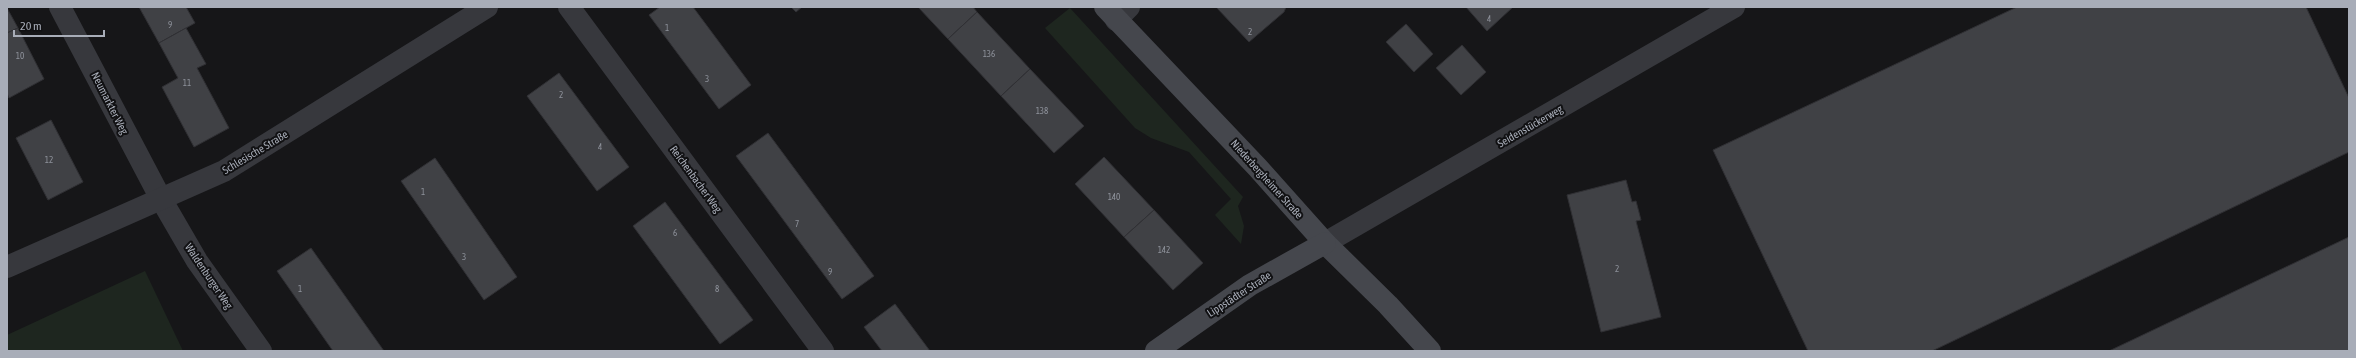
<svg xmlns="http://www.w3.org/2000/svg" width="2356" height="358" font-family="'Asap Condensed',sans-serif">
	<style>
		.green { fill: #1e261f }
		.building { fill: #404145; stroke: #303034 }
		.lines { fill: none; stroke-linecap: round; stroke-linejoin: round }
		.minor { stroke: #37383d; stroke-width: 22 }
		.tertiary { stroke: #37383d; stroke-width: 22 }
		.secondary { stroke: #45474d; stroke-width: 22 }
		.labels { text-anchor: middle; stroke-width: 4; stroke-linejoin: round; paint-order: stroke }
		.number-label { font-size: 9px; fill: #8e929b }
		.street-label { font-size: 11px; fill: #a8adb8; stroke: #111113 }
	</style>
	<rect width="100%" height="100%" fill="#161618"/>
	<!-- green -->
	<g class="green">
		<path d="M1070,8l173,189 -5,9 6,20 -3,18 -26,-29 16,-16 -42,-47 -38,-14 -16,-10 -90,-100z"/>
		<path d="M145,271l38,80h-176v-16z"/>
	</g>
	<!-- building -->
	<g class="building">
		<path d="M139,7h47l9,16 -36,20z"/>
		<path d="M660,7h33l58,78 -32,24 -70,-94z"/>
		<path d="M791,7h11l-6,5z"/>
		<path d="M918,7h55l4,5 -29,27z"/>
		<path d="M1216,7h70l-2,5 -35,30z"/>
		<path d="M1466,7h47l-26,24z"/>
		<path d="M2017,7h289l43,91v54l-417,199h-124l-95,-201z"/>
		<path d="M7,8l11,20 -11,5z"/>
		<path d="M977,12l53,57 -29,27 -53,-57z"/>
		<path d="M1406,24l27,30 -19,18 -28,-30z"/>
		<path d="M18,28l26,51 -35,19 -2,-5v-60z"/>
		<path d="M186,28l20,36 -9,4 32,60 -35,19 -32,-60 16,-9 -19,-35z"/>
		<path d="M1462,45l24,27 -25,23 -25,-27z"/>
		<path d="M1030,69l54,57 -30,27 -53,-57z"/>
		<path d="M559,73l70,94 -32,24 -70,-95z"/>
		<path d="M51,120l32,62 -35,18 -32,-62z"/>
		<path d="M768,133l106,143 -32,23 -106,-143z"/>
		<path d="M1104,157l50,53 -30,27 -49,-53z"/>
		<path d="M435,158l82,119 -33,23 -83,-119z"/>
		<path d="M1626,180l6,22 4,-1 5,19 -5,1 25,96 -60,15 -34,-137z"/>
		<path d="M665,202l88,118 -33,24 -87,-118z"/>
		<path d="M1154,210l49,53 -30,27 -49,-53z"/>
		<path d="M2349,237v114h-240z"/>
		<path d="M311,248l73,103h-51l-56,-80z"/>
		<path d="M895,304l35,47h-48l-18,-24z"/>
	</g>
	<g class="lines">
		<!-- minor -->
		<g class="minor">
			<path d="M60,7l101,192 36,62 64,90"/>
			<path d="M569,7l254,344"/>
			<path d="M1116,20l13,-13"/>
			<path d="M7,267l217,-96 263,-164"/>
		</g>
		<!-- tertiary -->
		<path class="tertiary" d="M1325,243l409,-236"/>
		<!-- secondary -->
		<g class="secondary">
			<path d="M1105,7l153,161 67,75 63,62 42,46"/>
			<path d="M1156,351l94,-66 75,-42"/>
		</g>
	</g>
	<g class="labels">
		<!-- number labels -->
		<g class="number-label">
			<text x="1489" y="22">4</text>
			<text x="170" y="28">9</text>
			<text x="667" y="31">1</text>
			<text x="1250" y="35">2</text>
			<text x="989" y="57">136</text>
			<text x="20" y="59">10</text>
			<text x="707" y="82">3</text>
			<text x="187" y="86">11</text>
			<text x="561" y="98">2</text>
			<text x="1042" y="114">138</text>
			<text x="600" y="150">4</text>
			<text x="49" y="163">12</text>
			<text x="423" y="195">1</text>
			<text x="1114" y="200">140</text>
			<text x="797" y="227">7</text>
			<text x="675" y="236">6</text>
			<text x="1164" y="253">142</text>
			<text x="464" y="260">3</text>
			<text x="1617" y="272">2</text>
			<text x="830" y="275">9</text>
			<text x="300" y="292">1</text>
			<text x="717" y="292">8</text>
		</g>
		<!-- street labels -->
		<g class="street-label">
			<text transform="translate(110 103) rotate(63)" y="4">Neumarkter Weg</text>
			<text transform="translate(1530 126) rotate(-30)" y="4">Seidenstückerweg</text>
			<text transform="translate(255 152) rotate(-31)" y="4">Schlesische Straße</text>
			<text transform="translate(696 179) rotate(54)" y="4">Reichenbacher Weg</text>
			<text transform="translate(1267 179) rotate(48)" y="4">Niederbergheimer Straße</text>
			<text transform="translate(209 276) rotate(56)" y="4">Waldenburger Weg</text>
			<text transform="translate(1239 294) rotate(-33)" y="4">Lippstädter Straße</text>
		</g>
	</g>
	<!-- border -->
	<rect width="2356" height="358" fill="none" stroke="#a8adb8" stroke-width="16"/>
	<!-- scale -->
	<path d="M14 30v6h90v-6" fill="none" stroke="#a8adb8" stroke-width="2"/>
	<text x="20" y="30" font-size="12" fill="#a8adb8" stroke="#111113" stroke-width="3" paint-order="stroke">20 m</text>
</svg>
